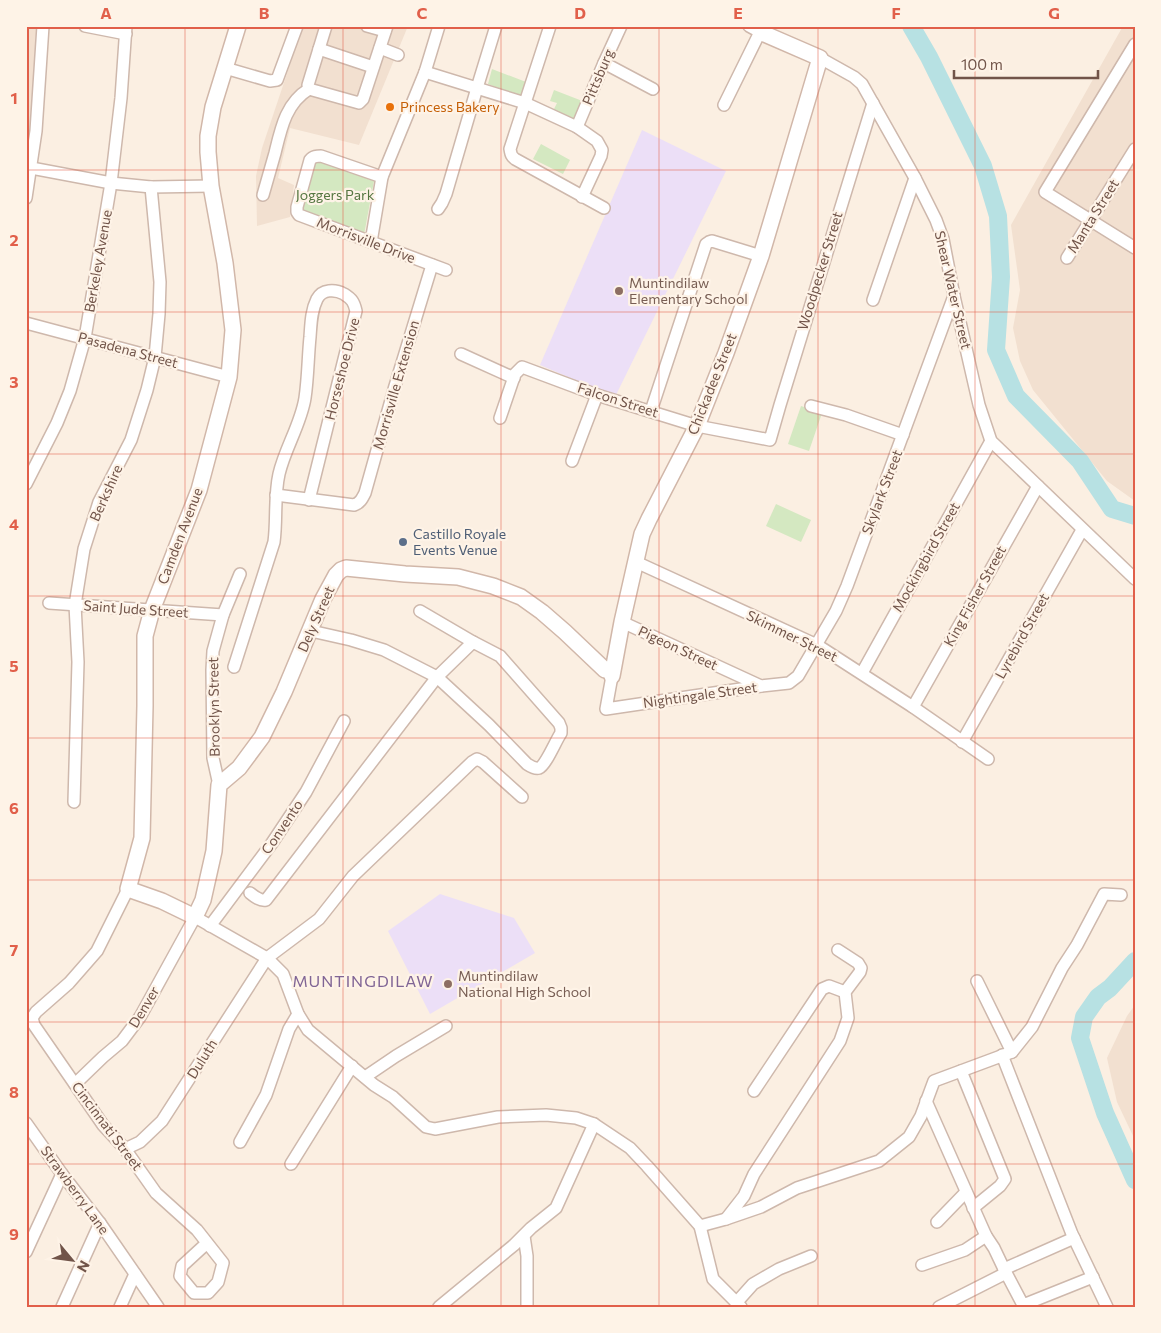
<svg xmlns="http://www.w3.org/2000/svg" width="1161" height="1333" font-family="Commissioner,sans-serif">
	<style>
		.residential { fill: #f2e0d0 }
		.education { fill: #ecdff7 }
		.green { fill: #d4e8c1 }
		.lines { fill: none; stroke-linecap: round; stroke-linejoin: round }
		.river { stroke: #b7e1e3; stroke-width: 18 }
		.street-casing { stroke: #ceb8ac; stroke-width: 14 }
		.secondary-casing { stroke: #d1b7a9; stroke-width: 18 }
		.street { stroke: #fff; stroke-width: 11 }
		.secondary { stroke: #fff; stroke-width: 15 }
		.grid { fill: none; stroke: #e15f4a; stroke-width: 1; stroke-opacity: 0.55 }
		.food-dot { fill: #e8710a; stroke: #fef3e7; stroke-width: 2 }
		.education-dot { fill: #8d6e63; stroke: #fef3e7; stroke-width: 2 }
		.service-dot { fill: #5c6f8a; stroke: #fef3e7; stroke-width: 2 }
		.labels { text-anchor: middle; stroke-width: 4.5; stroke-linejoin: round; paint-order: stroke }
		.street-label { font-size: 14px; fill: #715449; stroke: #fef3e7 }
		.food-label { font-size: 14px; fill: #c56008; stroke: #fef3e7; text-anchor: start }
		.park-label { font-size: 14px; fill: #567742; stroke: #fef3e7 }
		.education-label { font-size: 14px; fill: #785e54; stroke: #fef3e7; text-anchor: start }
		.service-label { font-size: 14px; fill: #4e5e75; stroke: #fef3e7; text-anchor: start }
		.quarter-label { font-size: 16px; letter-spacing: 1px; fill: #806595; stroke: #fef3e7 }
		.neatline { fill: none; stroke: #e15f4a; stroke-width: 2 }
		.grid-label { font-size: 16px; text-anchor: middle; font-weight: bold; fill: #e15f4a }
	</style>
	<rect width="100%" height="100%" fill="#fbefe2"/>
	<!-- residential -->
	<g class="residential">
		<path d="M26,26h12l-12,143z"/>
		<path d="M303,26h105l-49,119 -69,-17 -12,50 16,7 -4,32 -33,9 -1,-50 6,-28z"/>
		<path d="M1123,26h12v475l-28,-20 -74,-91 -13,-29 -7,-33 7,-38 -9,-65z"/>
		<path d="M1135,1005v135l-18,-38 -10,-44 20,-42z"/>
	</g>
	<!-- education -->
	<g class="education">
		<path d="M642,130l84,41 -111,226 -75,-32z"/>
		<path d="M440,894l74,24 21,35 -105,61 -42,-83z"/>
	</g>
	<!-- green -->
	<g class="green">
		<path d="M492,69l34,13 -4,15 -34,-13z"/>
		<path d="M554,90l31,12 -9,19 -23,-10 4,-8 -7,-2z"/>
		<path d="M541,144l29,16 -7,14 -30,-15z"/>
		<path d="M316,161l58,20 -10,54 -63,-25z"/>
		<path d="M801,406l21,7 -13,38 -21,-7z"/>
		<path d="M776,504l35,16 -10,22 -35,-16z"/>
	</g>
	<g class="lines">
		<!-- river -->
		<g class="river">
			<path d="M911,26l18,31 54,109 15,50 3,61 -5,73 20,46 64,65 32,48 23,7"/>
			<path d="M1135,961l-25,27 -12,9 -14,20 -4,21 25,75 30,67"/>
		</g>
		<defs>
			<g id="street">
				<path d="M85,26l41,8"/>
				<path d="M326,26l-18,59 1,4 50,14 4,-4 24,-73"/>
				<path d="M367,26l18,5"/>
				<path d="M550,26l-40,123c1,5 1,7 5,10l89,49"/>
				<path d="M1135,44l-90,148 90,56"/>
				<path d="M380,48l18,7"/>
				<path d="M319,49l54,18"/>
				<path d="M820,58l34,19 8,7 53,94 21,42 7,19 11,57 25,109 12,36 144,138"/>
				<path d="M604,63l49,26"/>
				<path d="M225,68l45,13 7,-1 20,-54"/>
				<path d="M425,72l100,31 52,24 20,14 5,9 -1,6 -19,41"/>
				<path d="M724,105l36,-73 -11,-6"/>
				<path d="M577,127l27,-64 17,-37"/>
				<path d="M26,167l85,16 40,4 60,-1"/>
				<path d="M382,177l-61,-21c-4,0 -8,0 -11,4l-13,47v5l2,3 147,55"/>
				<path d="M263,195c4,-14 8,-28 12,-42 6,-25 11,-50 34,-64"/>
				<path d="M26,198l10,-67 7,-105"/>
				<path d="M438,209l4,-6 4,-9 31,-106 19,-62"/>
				<path d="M371,242l11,-65 43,-105 14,-46"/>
				<path d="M1067,258l68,-109"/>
				<path d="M873,300l42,-122"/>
				<path d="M26,323l203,54"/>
				<path d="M461,354l53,24"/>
				<path d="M811,406l35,9 57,20"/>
				<path d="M651,411l55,-167 3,-2 3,-1 49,15"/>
				<path d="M500,418l15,-44 7,-7 75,28 100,31 73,14 10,-35 93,-302"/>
				<path d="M572,461l25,-66"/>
				<path d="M26,484l31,-61 13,-32 15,-53 26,-155 10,-85 5,-72"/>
				<path d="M276,495l78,10c6,-2 8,-6 11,-12l30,-107 37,-121"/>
				<path d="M636,562l181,83 96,62 75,52"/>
				<path d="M49,603l174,12"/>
				<path d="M622,622l139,64"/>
				<path d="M311,631l40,9 33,10 53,27 52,48 38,39c3,2 7,5 12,4 7,-3 17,-28 22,-35v-5l-2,-5 -59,-67 -27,-14 -53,-31"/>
				<path d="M234,667l40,-125c3,-22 0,-46 5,-68 6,-26 22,-50 26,-76 3,-20 3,-41 5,-61 1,-13 1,-26 7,-38 5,-10 18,-10 27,-5 8,5 10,8 12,17l-47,189"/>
				<path d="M607,672l5,4 -6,33 155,-23 28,-3 9,-7 38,-65 11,-25 107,-290"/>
				<path d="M862,673l129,-232"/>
				<path d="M913,707l125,-221"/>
				<path d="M962,742l120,-212"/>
				<path d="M219,785l-6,-27 -1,-88 1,-19 10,-36 17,-41"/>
				<path d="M74,802l4,-140 -3,-57 9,-56 15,-47 32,-62 16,-50 8,-33 4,-43 1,-32 -9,-95"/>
				<path d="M128,889l-31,62 -28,32 -33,29 -4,6 2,7 69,100 22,24 31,44 41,37 26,33 -5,19 -10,11h-14l-14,-17 2,-10 25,-23"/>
				<path d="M250,893c5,4 10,8 16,7l171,-223 36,-35"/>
				<path d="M210,926l62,-83 34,-51 38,-71"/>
				<path d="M977,981l35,71"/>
				<path d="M1002,1055l70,179 35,73"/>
				<path d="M961,1071l44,108 -5,7 -27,22"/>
				<path d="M365,1077l31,-21 50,-30"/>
				<path d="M75,1084l28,-27 19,-16 18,-24 55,-100 72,41 16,16 15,40 10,16 66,55 19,12 33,30 9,2 63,-12 48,-2 30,3 18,6 36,24 17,18 53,60 26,-7 35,-12 36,-19 82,-27 30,-24 12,-21 13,-35 78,-29 20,-25 30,-59 15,-23 27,-51 17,1"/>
				<path d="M754,1091l68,-102 7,-3 16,6"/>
				<path d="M26,1123l36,51 38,49 58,84"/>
				<path d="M240,1142l26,-47 23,-66 9,-15"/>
				<path d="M125,1149l15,-7 22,-21 105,-163 52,-39 34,-43 119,-114 5,-3 6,3 39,35"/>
				<path d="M291,1164l61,-98"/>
				<path d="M726,1219l18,-23 10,-22 86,-133 8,-23 -3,-26 15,-20 1,-4 -3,-5 -20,-13"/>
				<path d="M937,1222l29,-30"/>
				<path d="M700,1226l13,53 28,28"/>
				<path d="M524,1236l3,20v51"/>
				<path d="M986,1236l8,12 10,21 70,-31"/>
				<path d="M26,1252l36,-78"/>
				<path d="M922,1265l43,-15 21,-14 -60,-135"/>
				<path d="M1004,1269l19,36 70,-28"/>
				<path d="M736,1303l17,-19 26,-15 32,-13"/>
				<path d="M62,1307l38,-84"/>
				<path d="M120,1307l15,-33"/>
				<path d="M439,1307l75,-62 17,-17 25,-20 38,-84"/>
				<path d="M939,1307l67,-34"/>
			</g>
			<g id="secondary">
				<path d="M238,26l-25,81 -5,29v16l3,34 14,77 8,67 -4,47 -30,113 -47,120 -7,26v70l-3,132 -14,51 34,12 33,16 8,-17 11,-49 5,-66 20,-17 23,-31 22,-45 39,-93 13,-24 5,-5 5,-2 59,6 53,3 35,9 28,11 21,15 23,20 40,38"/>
				<path d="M612,676l10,-54 20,-88 7,-15 48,-93 29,-73 35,-97 59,-198 -60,-26 2,-6"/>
			</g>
		</defs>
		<!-- street casing -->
		<use href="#street" class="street-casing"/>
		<!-- secondary casing -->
		<use href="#secondary" class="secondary-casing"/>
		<!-- street -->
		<use href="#street" class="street"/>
		<!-- secondary -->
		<use href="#secondary" class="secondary"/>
	</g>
	<!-- grid -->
	<path class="grid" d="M185,26v1281M343,26v1281M501,26v1281M659,26v1281M818,26v1281M975,26v1281M26,170h1109M26,312h1109M26,454h1109M26,596h1109M26,738h1109M26,880h1109M26,1022h1109M26,1164h1109"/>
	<!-- markers -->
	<circle class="food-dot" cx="390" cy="107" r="5"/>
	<g class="education-dot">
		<circle cx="619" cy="291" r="5"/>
		<circle cx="448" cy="984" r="5"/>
	</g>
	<circle class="service-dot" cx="403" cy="542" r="5"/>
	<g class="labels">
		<!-- street labels -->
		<g class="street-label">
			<text transform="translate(598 77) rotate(-67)" y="5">Pittsburg</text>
			<text transform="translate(1093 216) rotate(-58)" y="5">Manta Street</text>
			<text transform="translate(366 240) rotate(21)" y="5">Morrisville Drive</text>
			<text transform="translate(98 261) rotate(-80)" y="5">Berkeley Avenue</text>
			<text transform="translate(820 271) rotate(-73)" y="5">Woodpecker Street</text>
			<text transform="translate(953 290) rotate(77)" y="5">Shear Water Street</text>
			<text transform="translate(128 350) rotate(15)" y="5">Pasadena Street</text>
			<text transform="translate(342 369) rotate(-76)" y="5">Horseshoe Drive</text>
			<text transform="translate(712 384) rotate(-68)" y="5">Chickadee Street</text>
			<text transform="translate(396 385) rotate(-74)" y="5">Morrisville Extension</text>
			<text transform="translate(618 400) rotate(18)" y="5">Falcon Street</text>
			<text transform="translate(882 492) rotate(-69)" y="5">Skylark Street</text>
			<text transform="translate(106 493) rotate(-66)" y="5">Berkshire</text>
			<text transform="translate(180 536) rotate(-69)" y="5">Camden Avenue</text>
			<text transform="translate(926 557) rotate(-61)" y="5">Mockingbird Street</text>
			<text transform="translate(975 596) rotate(-61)" y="5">King Fisher Street</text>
			<text transform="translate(136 609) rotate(4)" y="5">Saint Jude Street</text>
			<text transform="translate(316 619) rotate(-66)" y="5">Dely Street</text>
			<text transform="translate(792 636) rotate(26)" y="5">Skimmer Street</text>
			<text transform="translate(1022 636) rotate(-61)" y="5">Lyrebird Street</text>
			<text transform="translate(678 648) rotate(25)" y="5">Pigeon Street</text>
			<text transform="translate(700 695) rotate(-8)" y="5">Nightingale Street</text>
			<text transform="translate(214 707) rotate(-91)" y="5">Brooklyn Street</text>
			<text transform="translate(282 827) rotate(-56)" y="5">Convento</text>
			<text transform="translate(144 1007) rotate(-59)" y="5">Denver</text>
			<text transform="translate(202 1059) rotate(-58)" y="5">Duluth</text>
			<text transform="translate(107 1126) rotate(53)" y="5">Cincinnati Street</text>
			<text transform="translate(75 1190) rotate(54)" y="5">Strawberry Lane</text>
		</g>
		<!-- food labels -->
		<g class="food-label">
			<text x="400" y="112">Princess Bakery</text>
		</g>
		<!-- park labels -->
		<g class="park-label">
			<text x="335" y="200">Joggers Park</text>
		</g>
		<!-- education labels -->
		<g class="education-label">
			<text x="629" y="288">Muntindilaw<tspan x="629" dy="16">Elementary School</tspan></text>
			<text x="458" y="981">Muntindilaw<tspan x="458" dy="16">National High School</tspan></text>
		</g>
		<!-- service labels -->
		<g class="service-label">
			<text x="413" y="539">Castillo Royale<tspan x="413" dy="16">Events Venue</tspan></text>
		</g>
		<!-- quarter labels -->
		<g class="quarter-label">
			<text x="363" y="987">MUNTINGDILAW</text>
		</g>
	</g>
	<!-- border -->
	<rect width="1161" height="1333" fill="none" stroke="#fef3e7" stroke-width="55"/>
	<!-- north arrow -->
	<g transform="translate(72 1260) rotate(119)" stroke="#fef3e7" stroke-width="4" paint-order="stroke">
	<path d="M0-4L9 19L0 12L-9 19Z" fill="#715449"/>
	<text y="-8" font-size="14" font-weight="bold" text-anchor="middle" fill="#715449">N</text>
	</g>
	<!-- scale -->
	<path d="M954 70v8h144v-8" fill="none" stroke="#715449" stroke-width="2.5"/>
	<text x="961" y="70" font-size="15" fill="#715449" stroke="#fef3e7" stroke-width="4" paint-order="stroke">100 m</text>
	<rect x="28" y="28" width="1106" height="1278" class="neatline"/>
	<g class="grid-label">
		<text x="106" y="19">A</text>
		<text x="264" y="19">B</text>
		<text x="422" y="19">C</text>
		<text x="580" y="19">D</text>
		<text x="738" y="19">E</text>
		<text x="896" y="19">F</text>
		<text x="1054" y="19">G</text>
		<text x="14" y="104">1</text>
		<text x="14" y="246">2</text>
		<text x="14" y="388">3</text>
		<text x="14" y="530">4</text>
		<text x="14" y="672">5</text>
		<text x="14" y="814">6</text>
		<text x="14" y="956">7</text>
		<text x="14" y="1098">8</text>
		<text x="14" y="1240">9</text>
	</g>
</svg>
